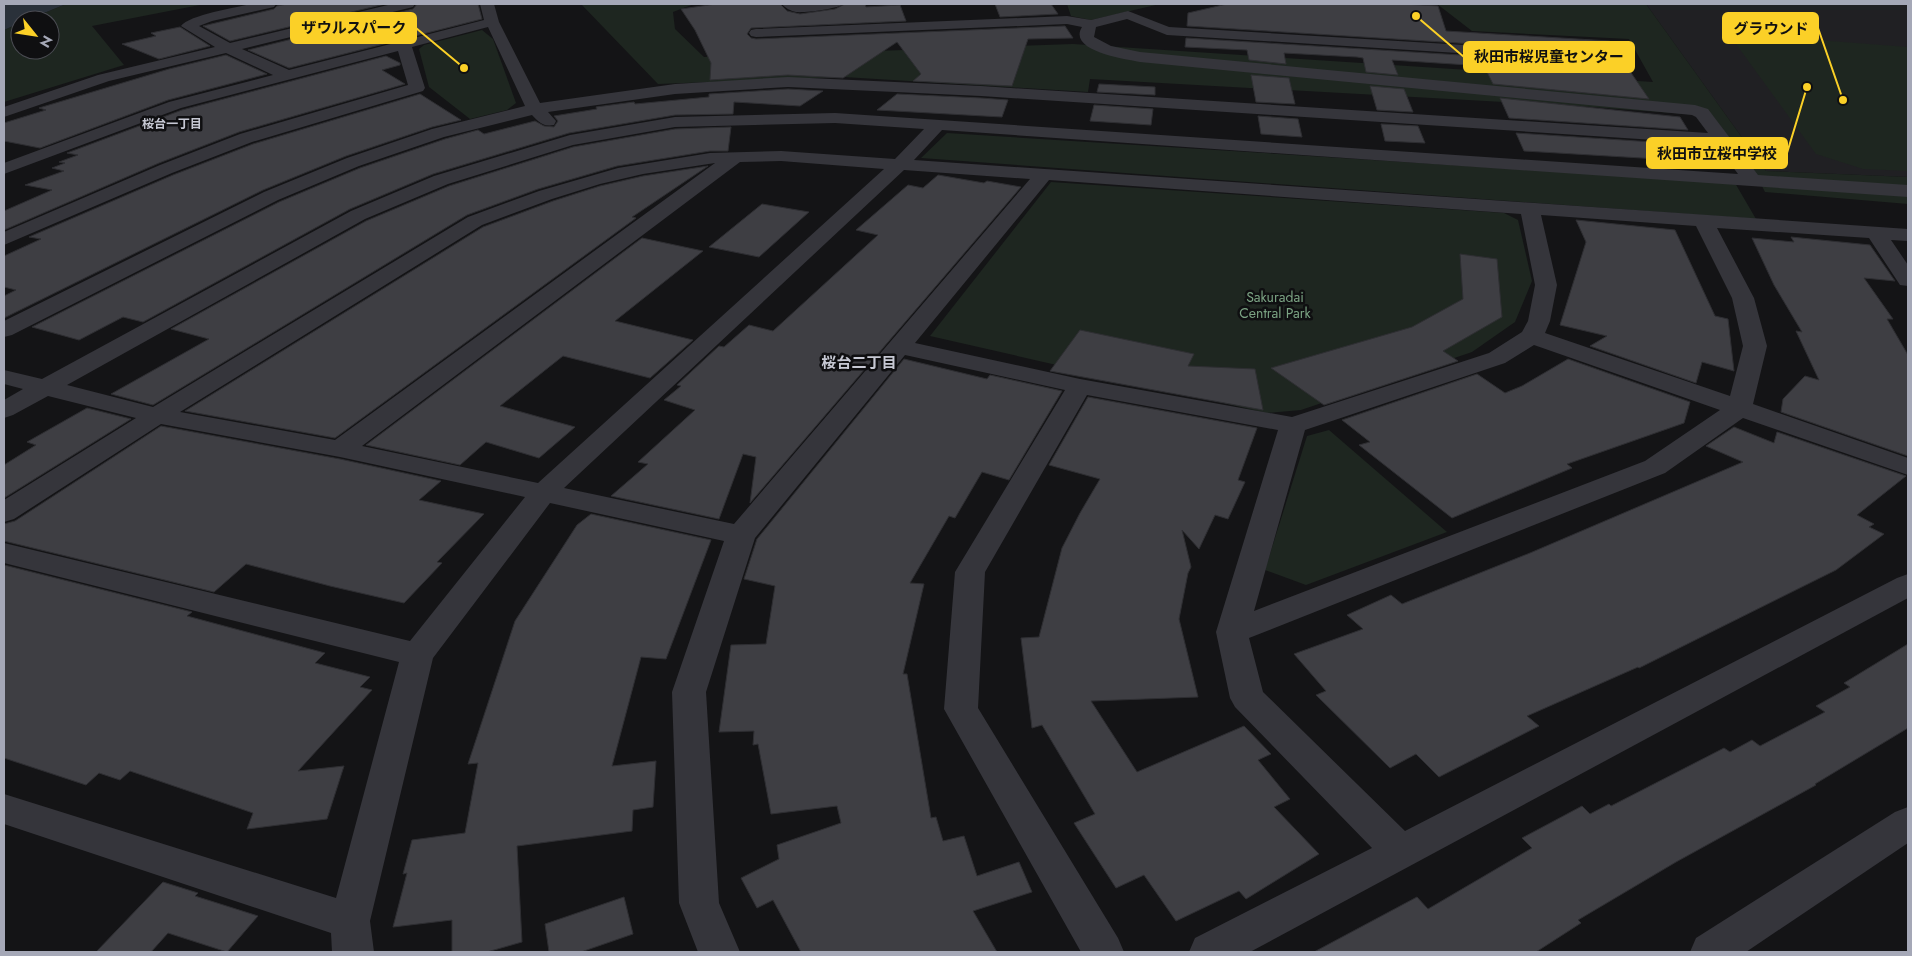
<svg xmlns="http://www.w3.org/2000/svg" width="1912" height="956" font-family="Jost,'Noto Sans JP',sans-serif">
	<style>
		.built { fill: #202023 }
		.green { fill: #1e2620 }
		.water { fill: #2a313a }
		.building { fill: #3e3e43; stroke: #2e2e32 }
		.lines { fill: none; stroke-linecap: round; stroke-linejoin: round }
		.minor { fill: #35353b; fill-rule: evenodd }
		.labels { text-anchor: middle; stroke-width: 5; stroke-linejoin: round; paint-order: stroke }
		.far-neighbourhood-label { font-size: 12px; font-weight: bold; fill: #c6c8d3; stroke: #0f0f11 }
		.park-label { font-size: 14px; fill: #7ba383; stroke: #0f0f11 }
		.neighbourhood-label { font-size: 15px; font-weight: bold; fill: #c6c8d3; stroke: #0f0f11 }
		.leader { fill: none; stroke: #fbd027; stroke-width: 2 }
		.callout-dot { fill: #fbd027; stroke: #0f0f11; stroke-width: 2 }
		.callout { fill: #fbd027; stroke: #fbd027; stroke-width: 2 }
		.callout-label { font-size: 15px; text-anchor: middle; font-weight: bold; fill: #111 }
	</style>
	<rect width="100%" height="100%" fill="#141416"/>
	<!-- built -->
	<path class="built" d="M1646,4h262v173l-142,-6z"/>
	<!-- green -->
	<g class="green">
		<path d="M66,4h139l-113,22 32,39 -120,37v-72l16,-7v27h30v-30h-23z"/>
		<path d="M581,4h113l-21,8 2,17 29,28 369,-13 580,38 -24,-43 -157,-8 -35,-27h209l120,167 142,6v27l-143,-12 -8,-16 -44,-60 -121,-9 -502,-28 -2,13 -244,-15 -186,7z"/>
		<path d="M1067,4h93l-69,16 -20,-4z"/>
		<path d="M482,30l11,9 23,64 -9,7 -37,9 -41,-32 -10,-38 5,-4z"/>
		<path d="M1728,33l180,14v124l-45,-2 -47,-15z"/>
		<path d="M947,133l788,50 21,36 -835,-61z"/>
		<path d="M1051,182l453,31 14,7 14,61 -17,41 -43,30 -171,58 -34,3 -337,-77z"/>
		<path d="M1329,430l118,102 -141,53 -41,-15 42,-134z"/>
	</g>
	<!-- water -->
	<path class="water" d="M4,4h62l-39,16h-7v3l-16,7z"/>
	<!-- building -->
	<g class="building">
		<path d="M287,4h98l-155,37 -27,-15 71,-17 3,-3z"/>
		<path d="M417,4h61l4,15 -193,49 -41,-18 165,-41z"/>
		<path d="M716,4h64l7,7 13,3 35,-5 10,-5h20l1,3 34,-2 6,16 -155,7 -4,6 4,4 5,1 309,-13 8,12 -45,1 -16,47 -99,-5 8,-7 -24,-32 -54,36 -55,-3 -78,5 1,-17 -16,-33 -14,-21z"/>
		<path d="M995,4h56l7,10 -58,3z"/>
		<path d="M1227,4h176l35,2 8,25 164,10 8,12 -431,-27 1,-13z"/>
		<path d="M180,27l30,19 -51,13 -37,-15 34,-8 -5,-3z"/>
		<path d="M1186,38l435,27 4,-1 24,35 -156,-15 -9,-18 -92,-6 6,15 -32,-3 -3,-14 -6,-1 -73,-4 2,11 -37,-4 -2,-10 -62,-3z"/>
		<path d="M226,55l41,19 -99,26 -128,48 -36,-7v-18l42,-13 -7,-2 130,-39z"/>
		<path d="M386,56l14,7v2l-18,5 23,14 -166,48 -80,31 -155,67v-19l48,-21 -27,-5 39,-14 -12,-3 13,-5 -6,-1 19,-7 -11,-2 115,-43z"/>
		<path d="M1251,75l38,3 6,26 -39,-2z"/>
		<path d="M1099,84l56,3v8l-58,-3z"/>
		<path d="M1370,86l34,3 9,23 -36,-2z"/>
		<path d="M788,89l35,2 -23,15 -66,-4 -1,12 -58,1 -106,18 -136,41 -83,35 -207,113 -20,-5 -44,23 -47,-13 247,-125 81,-34 85,-29 33,-9 6,4 51,-13 9,5 10,1 4,-6 -4,-5 43,-7 -1,-2 38,-5 1,2 74,-7v-3z"/>
		<path d="M420,94l41,26 -29,7 -86,29 -83,34 -259,128v-22l12,-6 -12,-3v-31l37,-17 -12,-2 144,-62 80,-31z"/>
		<path d="M897,94l84,4 27,2 -6,17 -125,-7z"/>
		<path d="M1500,98l180,19 8,13 -179,-12z"/>
		<path d="M1094,105l59,4 -2,16 -61,-4z"/>
		<path d="M1258,116l40,3 4,18 -41,-3z"/>
		<path d="M1381,124l37,2 7,17 -40,-2z"/>
		<path d="M731,127l-3,24h-18l-93,15 -79,23 -71,26 -314,190 -42,-11 98,-55 -38,-10 195,-108 83,-35 124,-39 102,-18z"/>
		<path d="M1516,133l182,12 11,17 -185,-11z"/>
		<path d="M708,166l-76,51 4,1 -301,220 -150,-27 298,-184 70,-26 47,-15 43,-10z"/>
		<path d="M938,175l46,8 3,-2 34,6 -271,316 6,-46 -13,-3 -24,65 -108,-23 37,-32 -10,-2 57,-52 -31,-10 17,-14 -4,-1 42,-39 5,1 25,-22 24,6 105,-96 -22,-5 52,-45 15,3z"/>
		<path d="M762,204l47,8 -50,45 -50,-10z"/>
		<path d="M1576,220l99,10 40,86 13,3 6,52 -32,-9 -6,21 -106,-37 17,-10 -47,-11 26,-83z"/>
		<path d="M1791,237l79,8 25,36 -31,-3 29,41h-6l21,36v101l-127,-44 2,-13 22,-23 14,4 -23,-49 6,1 -28,-47 -22,-47 42,4z"/>
		<path d="M642,238l61,13 -88,70 78,19 -43,38 -87,-22 -63,50 75,21 -36,31 -53,-16 -26,23 -94,-20z"/>
		<path d="M1460,254l37,5 5,58 -59,34 15,10 -134,44 -53,-37 141,-41 51,-28z"/>
		<path d="M1080,330l114,24 -6,12 67,3 8,41 -213,-39z"/>
		<path d="M904,359l83,20 3,-4 72,16 -53,89 -27,-8 -27,46 -6,-2 -39,67 14,1 -21,90h4l24,144 5,-1 7,24 21,-5 13,40 42,-14 13,30 -59,19 24,41h-196l-28,-52 -16,8 -16,-30 38,-19 -2,-14 64,-22 -4,-17 -66,8 -13,-70 -5,1 1,-14 -35,1 12,-87 35,-1 9,-58 -31,-7 13,-40z"/>
		<path d="M1568,359l122,43 -6,21 -117,41 5,4 -120,50 -93,-73 11,-3 -28,-22 135,-46 28,19 17,-7z"/>
		<path d="M1088,397l169,31 -19,52 7,2 -17,37 -13,-4 -16,34 -17,-19 9,37 -3,6 -9,46 19,78 -107,4 46,71 107,-46 27,28 -13,6 32,39 -16,8 45,47 -73,45 -7,-8 -63,30 -32,-46 -28,13 -42,-65 21,-9 -53,-89 -10,3 -11,-90 18,-1 23,-89 18,-35 20,-34 -51,-14z"/>
		<path d="M87,408l44,11 -127,79v-33l32,-20 -9,-3z"/>
		<path d="M161,426l179,33 101,22 -22,19 65,14 -47,48 5,1 -38,40 -74,-17 -84,-22 -32,28 -210,-51v-17l11,-3z"/>
		<path d="M1734,427l40,16 3,-11 129,44 -49,39 17,9 -5,3 15,7 -48,36 -197,98 -1,-1 -111,49 12,10 -100,51 -23,-23 -26,14 -74,-73 10,-4 -32,-37 69,-25 -16,-14 44,-20 11,9 128,-51 213,-91 -37,-16z"/>
		<path d="M591,514l120,26 -45,119 -25,-2 -29,109 44,-5 -3,46 -20,3 -1,21 -115,15 5,96 -35,10h-35v-32l-59,7 14,-54 -4,1 9,-34 53,-7 13,-70 -10,1 47,-143 62,-96z"/>
		<path d="M4,565l188,47 -5,4 138,37 -10,10 55,14 -10,10 12,3 -74,81 46,-5 -17,53 -80,10 6,-16 -123,-42 -10,9 -21,-7 -13,12 -82,-27z"/>
		<path d="M1908,644v84l-93,56 1,1 -140,77 -98,58 3,3 -45,29h-222l103,-55 11,12 104,-61 -10,-10 60,-32 8,8 19,-10 2,2 113,-58 6,4 22,-12 8,6 65,-34 -9,-6 34,-19 -6,-4z"/>
		<path d="M163,882l35,11 -3,3 63,20 -31,36 -59,-19 -17,19h-55z"/>
		<path d="M624,897l9,37 -52,18h-32l-4,-28z"/>
	</g>
	<g class="lines">
		<!-- minor -->
		<g class="minor">
			<path d="M252,4h24l-2,3 -62,14 -13,5 31,17 162,-39h23l-2,3 -171,42 47,21 195,-50 -4,-16h14l5,18 41,81 135,-19 113,-7 193,9 727,47 -12,-16 -4,-2 -552,-53c-14,-3 -73,-11 -58,-35l-15,-3 -311,13 -5,-1 -2,-3 2,-3 5,-1 311,-13 24,4 37,-9 41,16 457,28 3,3 -3,3 -5,2 -454,-28 -40,-16 -31,8 -2,10 17,9 29,6 555,53 13,4 50,66 150,10v12l-966,-67 -28,30 994,69v12l-17,-1 17,25v21l-8,-1 -31,-47 -152,-10 37,70 13,48 -14,58 155,54v17l-165,-57 -78,55 -416,165 14,54 142,139 492,-253 11,-4v24l-658,354h-61l6,-14 177,-90 -137,-141 -5,-9 -14,-66 62,-202 -191,-35 -102,177 -7,136 140,230 6,14h-43l-137,-243 11,-137 110,-182 -160,-35 -150,183 -49,154 13,211 21,49h-42l-19,-49 -7,-211 52,-151 -174,-38 -117,155 -63,263 4,31h-42l-1,-19 -327,-109v-30l332,104 63,-236 -395,-99v-20l406,98 115,-144 -185,-40 -179,-33 -147,95 -10,3v-22l132,-82 -88,-22 -35,19 -9,3v-18l19,-11 -19,-5v-14l38,9 309,-168 83,-35 136,-41 105,-18 160,-4 903,61 -22,-30 -735,-48 -193,-9 -113,7 -127,18 8,9 -2,4c-11,2 -15,-3 -22,-10l-88,22 -85,29 -81,34 -266,135 -8,2v-16l260,-129 83,-34 85,-29 93,-23 -37,-79 -76,20 13,41 -2,3 -171,51 -80,31 -168,72v-13l156,-67 80,-31 168,-49 -10,-34 -217,57 -177,66v-11l165,-61 104,-27 -47,-22 -117,28 -105,36v-10l94,-32 117,-28 -34,-21c8,-11 56,-19 71,-22zM835,123l89,6 -29,30 -114,-8 -71,2 -92,15 -79,23 -71,26 -315,190 -86,-22 298,-166 83,-35 125,-39 102,-18zM781,161l103,8 -346,314 -176,-37 378,-284zM715,163l-380,277 -155,-28 302,-187 70,-26 48,-15 43,-10zM904,170l126,9 -296,345 -170,-36zM1049,180l472,34 14,71 -7,36 -6,11 -33,21 -197,64 -212,-38 -165,-36zM1541,215l155,11 36,72 11,48 -13,50 -185,-63 5,-12 7,-36zM1534,345l186,65 -75,51 -391,150 51,-181 200,-67z"/>
			<path d="M782,4h61c-5,5 -39,9 -47,8 -5,-1 -11,-4 -14,-8z"/>
			<path d="M1908,807v36l-162,109h-56l6,-14 199,-126z"/>
		</g>
	</g>
	<g class="labels">
		<!-- far-neighbourhood labels -->
		<g class="far-neighbourhood-label">
			<text x="172" y="128">桜台一丁目</text>
		</g>
		<!-- park labels -->
		<g class="park-label">
			<text x="1275" y="302">Sakuradai<tspan x="1275" dy="16">Central Park</tspan></text>
		</g>
		<!-- neighbourhood labels -->
		<g class="neighbourhood-label">
			<text x="859" y="368">桜台二丁目</text>
		</g>
	</g>
	<!-- callouts -->
	<path class="leader" d="M464 68L416 28M1843 100L1818 28M1416 16L1464 57M1807 87L1787 153"/>
	<g class="callout-dot">
		<circle cx="464" cy="68" r="5"/>
		<circle cx="1843" cy="100" r="5"/>
		<circle cx="1416" cy="16" r="5"/>
		<circle cx="1807" cy="87" r="5"/>
	</g>
	<g class="callout">
		<rect x="291" y="13" width="125" height="30" rx="5"/>
		<rect x="1723" y="13" width="95" height="30" rx="5"/>
		<rect x="1464" y="42" width="170" height="30" rx="5"/>
		<rect x="1647" y="138" width="140" height="30" rx="5"/>
	</g>
	<g class="callout-label">
		<text x="354" y="33">ザウルスパーク</text>
		<text x="1771" y="34">グラウンド</text>
		<text x="1549" y="62">秋田市桜児童センター</text>
		<text x="1717" y="159">秋田市立桜中学校</text>
	</g>
	<!-- border -->
	<rect width="1912" height="956" fill="none" stroke="#a5a8b7" stroke-width="10"/>
	<!-- north arrow -->
	<g transform="translate(35 35) rotate(120)"><circle r="24" fill="#0f0f11" stroke="#4b4c53"/>
	<path d="M0-4L9 19L0 12L-9 19Z" fill="#fbd027"/>
	<text y="-8" font-size="14" font-weight="bold" text-anchor="middle" fill="#a5a8b7">N</text>
	</g>
</svg>
